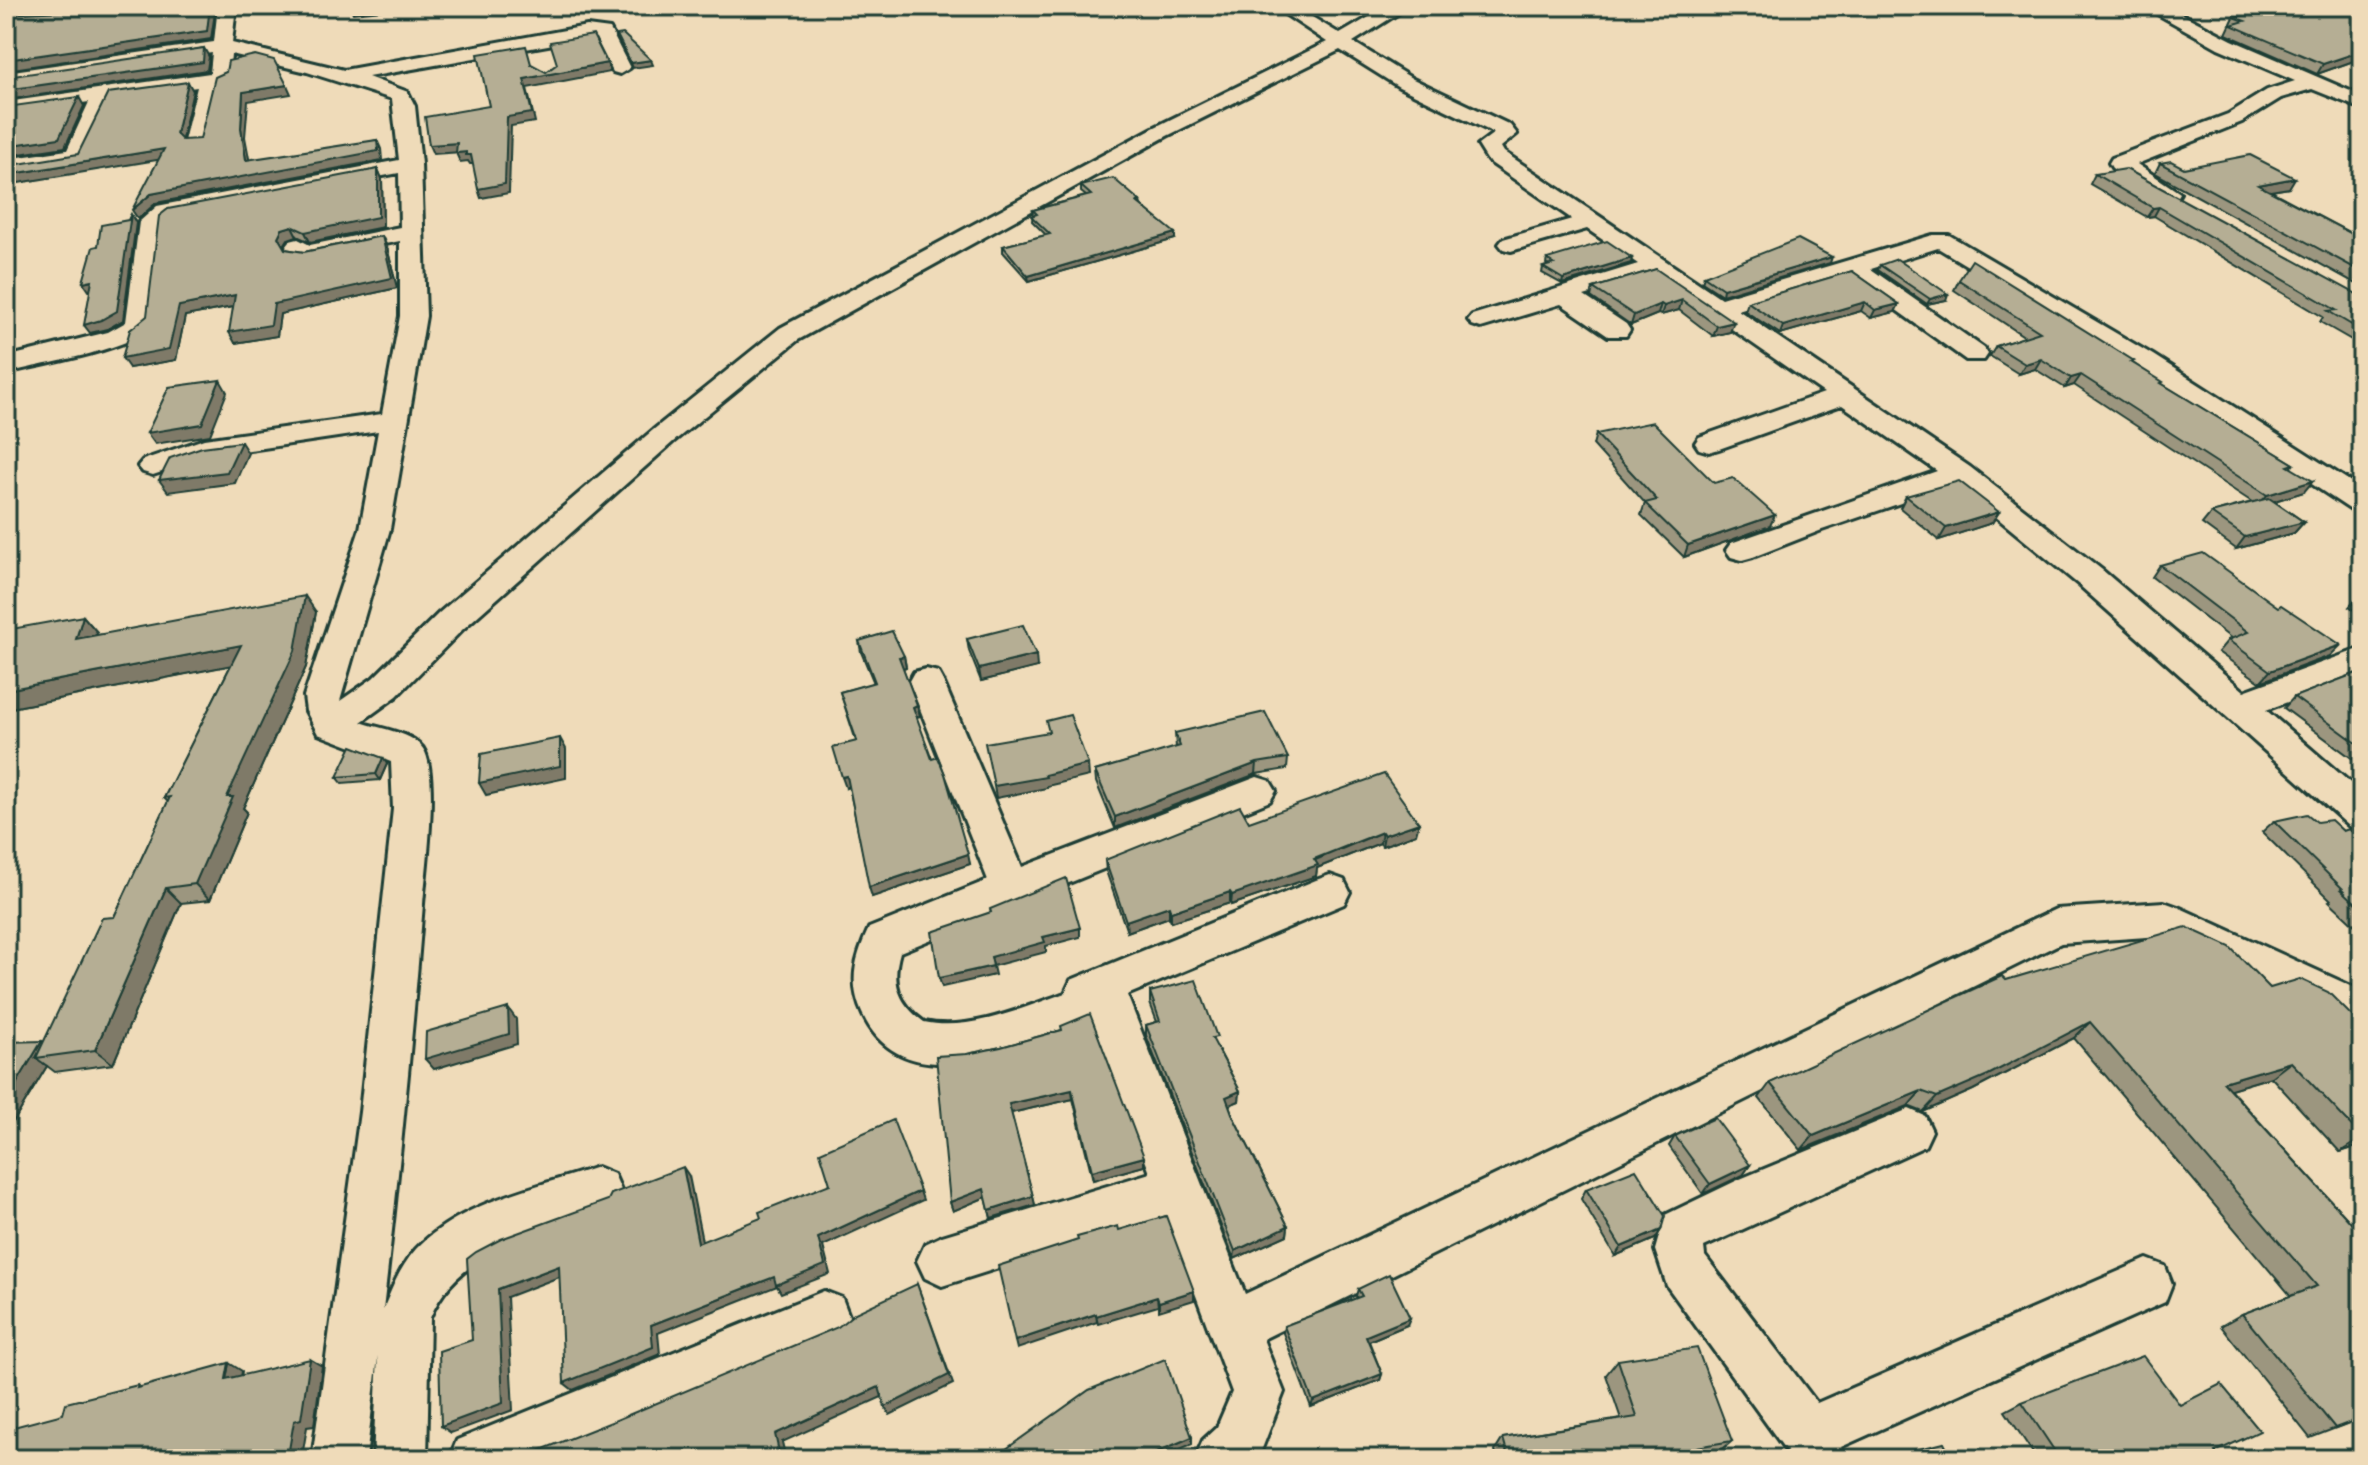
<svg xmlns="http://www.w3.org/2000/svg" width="2368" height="1465" font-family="'Gochi Hand',sans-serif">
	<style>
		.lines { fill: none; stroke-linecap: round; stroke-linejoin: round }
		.minor-casing { stroke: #1f3d34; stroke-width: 6 }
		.minor { fill: #efdbb9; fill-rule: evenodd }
		.wall { fill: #9c967f; stroke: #1f3d34; stroke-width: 2 }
		.shaded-wall { fill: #7f7a68; stroke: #1f3d34; stroke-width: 2 }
		.building { fill: #b5ae94; stroke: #1f3d34; stroke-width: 2 }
	</style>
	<rect width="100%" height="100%" fill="#efdbb9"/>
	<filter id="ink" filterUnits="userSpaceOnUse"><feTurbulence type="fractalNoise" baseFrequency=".0125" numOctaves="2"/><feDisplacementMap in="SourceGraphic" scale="16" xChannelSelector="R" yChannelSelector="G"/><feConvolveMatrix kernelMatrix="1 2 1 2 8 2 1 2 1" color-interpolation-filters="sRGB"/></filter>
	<g filter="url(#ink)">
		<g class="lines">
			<defs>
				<g id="minor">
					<path d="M70,6h105l-9,5 -160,9v-10z"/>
					<path d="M218,6h18l-4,37 112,27 243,-44 23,3 20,39 -10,6 -7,-2 -17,-34h-9l-219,39 40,15 7,14 6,58 5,152 -36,213 -50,172 33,-23 66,-65 214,-183 127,-102 373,-200 174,-86 -54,-36h21l46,28 48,-28h22l-57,36 60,37 97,46 7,9 -16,13 3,5 217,146 212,-63h16l204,120 209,134v23l-11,-2 -216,-143 -197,-119 -67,21 113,79 4,6 -4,6h-18l-117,-84 -111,34 232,157 131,102 143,122 118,-43v26l-96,36 96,83v37l-13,-4 -270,-241 -123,-101 -134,46 -69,27 -11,3 -11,-3 -5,-7 5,-7 206,-72 -95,-66 -123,44 -10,3 -10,-3 -4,-6 4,-6 125,-44 -170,-118 -70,21 42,28 4,6 -4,6h-18l-47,-32 -80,24 -9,-3 -4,-5 4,-5 166,-51 -51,-35 -76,22 -8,-2 -4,-5 4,-5 69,-20 -84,-58 -10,-16 16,-12 -95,-46 -59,-37 -173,86 -369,204 -125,102 -210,187 -66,67 -36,26c18,7 55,10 64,30 13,28 1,118 -2,152 -11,135 -24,270 -40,406 9,-22 17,-43 33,-61 44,-47 122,-62 181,-82l17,7 7,16 -7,16c-64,26 -156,40 -184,112l-3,141h-54l5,-103 -12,103h-54l48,-347 33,-303 -2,-47 -73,-28 -12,-23 -2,-15 56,-167 18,-98 -169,25 -56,19 -10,-3 -5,-6 5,-6 61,-21 178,-25 18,-98v-75l-90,18 -19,-3 -5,-10 4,-5 8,-2 12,6 90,-18 -1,-54 -226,43 -11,8 -11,102c-16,23 -114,39 -145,47v-16l102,-25 18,-10 13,-100 18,-16 242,-46 -7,-61 -85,-27 -76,-18 -2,24 -12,6 -14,62h-16l-3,-5 13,-54 -86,12 -28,61 -77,13v-14l61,-9 22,-48 -83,12v-12l204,-29 2,-20 -206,31v-12l208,-30z"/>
					<path d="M2143,6h23l66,34 130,56v13l-50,-20 -31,9 -39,24 -105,42 43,29 -3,5h-16l-49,-30 -3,-5 3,-5 116,-44 39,-24 28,-9 -77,-33z"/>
					<path d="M926,669l12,3 5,9 79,186 235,-90 13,4 6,10 -6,10 -370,151c-9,31 -2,51 24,70 45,10 99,-14 141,-29l6,-13 245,-100 14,-5 14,5 6,12 -6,12 -217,91 118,299 811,-385 108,-7 14,5 184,84v39l-201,-94 -100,7 -798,396 21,53 -26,67h-63l8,-19 14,-13 15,-35 -66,-177 -224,71 -17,-8 -8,-17 8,-17 17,-8 208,-63 -57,-153c-66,26 -188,85 -230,-5 -15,-32 -8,-57 6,-87l119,-48 -79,-199 5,-9z"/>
					<path d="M1909,1109l16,7 7,15 -7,15 -221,101 1,9 112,147 330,-144 18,7 7,18 -7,18 -324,145 5,12h-54l-125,-173 -12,-36 10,-35 75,-36z"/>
					<path d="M824,1291l18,7 7,18 -7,18 -301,125h-92l8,-19z"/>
				</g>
			</defs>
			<!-- minor casing -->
			<use href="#minor" class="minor-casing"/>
			<!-- minor -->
			<use href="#minor" class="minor"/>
		</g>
		<!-- wall -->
		<g class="wall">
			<path d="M2362,6v52l-45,16 -91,-40 8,-17z"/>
			<path d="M2160,163l129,25 -18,3 91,48v48l-207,-114z"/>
			<path d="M378,169l4,10 1,48 -73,15 -13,-6 -9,3 -4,8 1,2 19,3 78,-16 5,11 10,41 -117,26 -3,22 -42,7 -2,-36 -48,9 -9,44 -47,8 1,-38z"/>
			<path d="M2095,174l267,123v49l-42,-24 3,-5 -169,-101 -7,1 -57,-33z"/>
			<path d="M1081,186l59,15 1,4 34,34 -146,42 -26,-29v-6l43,-11 -14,-14 1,-11 53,-14 -5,-4z"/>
			<path d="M1547,259l84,4 -69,21 -20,-11 1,-6 5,-1 -2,-2z"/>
			<path d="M1830,263l-108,32 -20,-13 2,-6z"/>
			<path d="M1880,265l66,35 -19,4 -49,-34z"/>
			<path d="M1656,269l74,63 -17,4 -34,-26 -18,5 -3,-1 -27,11 -40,-28 2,-9z"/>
			<path d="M1852,271l47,33 -4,8 -24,6 -10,-7 -81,23 -35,-23 3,-9z"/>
			<path d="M1959,280l174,83 29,21 132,80 -3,4 13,24 -30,9 30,21 -10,11 -58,16 -34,-25 9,-11 41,-11 -178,-117 -9,3 -30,-19 -16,5 -29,-18 6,-10 29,-9 -71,-47z"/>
			<path d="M1596,434l118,49 56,43 -86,31 -43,-42 4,-12 -52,-58z"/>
			<path d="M1906,496l93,16 -7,11 -53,17 -39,-32z"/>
			<path d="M2160,565l118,42 52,49 -70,26 -42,-30 10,-12 4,-1 -80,-62z"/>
			<path d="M2362,595v20l-13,-8 10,-11z"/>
			<path d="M316,612l-10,55 -63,141 4,4 -37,88 -29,3 -68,161 -58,8 -8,-6 -35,58 -6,1v-83h38l70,-125 54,-115 -4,-4 67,-133 -225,44 77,-93 14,16 -1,3z"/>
			<path d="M967,639l70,28 -56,14 -12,-30z"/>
			<path d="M859,641l45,15 2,11 -3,1 17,48 -4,1 54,147 -98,33 -23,-110 -3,1 10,-47 -16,-49 34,-9 -13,-31z"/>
			<path d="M2362,671v84l-9,4 -69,-51 10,-11z"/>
			<path d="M1175,733l113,25 -1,11 -31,5 -141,54 -19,-46 -1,-11 81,-23z"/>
			<path d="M383,758l4,6 -7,16 -38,3 -5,-6z"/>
			<path d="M2274,821l43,1 26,9 19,11v90l-33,-31 2,-1 -69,-68z"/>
			<path d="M1249,822l167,12 -34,12 -2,-3 -63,25 -1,8 -85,29 -1,-2 -59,19 -2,-5 -42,15 -21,-61 -1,-11z"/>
			<path d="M2006,980l264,8 92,38v119l-22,7 -69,-75 -41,12 132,146v183l-52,20 -89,-112 21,-12 49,-18 -217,-258 -101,52 -50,22 -15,-6 -107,44 -42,-52 11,-15z"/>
			<path d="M1150,992l67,55 23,44 -1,10 -10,4 4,11 55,110 -1,9 -53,24 -88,-224v-10l11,-3 -7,-19z"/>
			<path d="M1062,1030l82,136 -51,14 -20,-81 -62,14 24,92 -44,13 -5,-21 -33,14 -3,-9 17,-148 34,-7z"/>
			<path d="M1675,1136l75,29 -7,10 -40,19 -34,-48z"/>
			<path d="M1586,1189l75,41 -6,9 -40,17 -34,-57z"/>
			<path d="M1358,1289l49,36 -38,16 13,33 -2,6 -69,27 -28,-74 1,-7 73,-28 -1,-2z"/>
			<path d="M1618,1360l114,81 -15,13 -16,2 1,3h-205l-2,-8 8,-13 118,-19 -15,-44z"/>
			<path d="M2022,1402l193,50 5,7h-183l-32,-48z"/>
		</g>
		<!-- shaded-wall -->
		<g class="shaded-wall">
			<path d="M210,6h6l-5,33 -205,31v-10z"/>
			<path d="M350,6h43l-1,3 -39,4z"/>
			<path d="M204,48l5,9 -2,13 -201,30v-10z"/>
			<path d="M2362,51v7l-45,16 6,-10z"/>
			<path d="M651,60l2,5 -20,3 -2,-5z"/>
			<path d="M607,63l3,9 -83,16 8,34 -24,4 -2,67 -28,5 -3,-9 46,-110z"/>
			<path d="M188,82l5,9 -12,52 -5,-9z"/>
			<path d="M287,85l4,9 -43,7 -3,36 6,32 -5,-9 -5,-32 2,-36z"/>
			<path d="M79,97l5,9 -19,41 -59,9v-10z"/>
			<path d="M377,140l4,9 1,11 -226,43 -18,16 -6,-9 19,-16z"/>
			<path d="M457,143l4,9 -28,2 -4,-9z"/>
			<path d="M164,149l5,9 -163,27v-10z"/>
			<path d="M466,152l5,3 3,9h-4l-2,-3 -8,1 -4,-9z"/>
			<path d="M378,169l4,10 1,48 -73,15 -5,-10z"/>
			<path d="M2295,178l-6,10 -37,6 6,-9z"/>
			<path d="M2159,207l-5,9 -7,1 6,-9z"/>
			<path d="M131,214l5,9 -13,97 -16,9 -17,4 -6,-8z"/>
			<path d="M292,226l5,10 -9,3 -5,8 -5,-10 4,-8z"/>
			<path d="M1175,233v6l-146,42 -1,-5z"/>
			<path d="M382,236l5,11 10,41 -117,26 -3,22 -42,7 -6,-11z"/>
			<path d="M1832,257l-2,6 -108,32 1,-6z"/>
			<path d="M1632,258l-1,5 -69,21 1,-5z"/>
			<path d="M92,280l6,9 -9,2 -6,-9z"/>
			<path d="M1948,294l-2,6 -19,4 3,-5z"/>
			<path d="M235,295l7,10 -57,11 -9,44 -47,8 -7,-10 57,-52z"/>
			<path d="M1682,300l-3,10 -18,5 3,-9z"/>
			<path d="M1865,302l-4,9 -81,23 3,-8z"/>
			<path d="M1661,304l-3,10 -27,11 3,-10z"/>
			<path d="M1899,304l-4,8 -24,6 4,-8z"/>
			<path d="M1734,322l-4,10 -17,4 4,-10z"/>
			<path d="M2041,359l-6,10 -16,5 6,-10z"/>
			<path d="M2081,375l-7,10 -9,3 6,-10z"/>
			<path d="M220,380l7,12 -17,43 -55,9 -8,-11z"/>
			<path d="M241,442l7,11 -13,30 -67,9 -9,-12z"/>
			<path d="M2313,481l-9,11 -46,14 9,-11z"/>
			<path d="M1999,512l-7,11 -53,17 7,-12z"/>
			<path d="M1775,515l-5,11 -86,31 4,-12z"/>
			<path d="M2304,522l-10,11 -58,16 9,-12z"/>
			<path d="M305,596l11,16 -10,55 -63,141 4,4 -37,88 -15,-16 32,-87z"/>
			<path d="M83,616l14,16 -7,23 -14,-16z"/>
			<path d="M241,645l12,16 -247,48v-19z"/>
			<path d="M2341,645l-11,11 -70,26 10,-11z"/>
			<path d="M1036,655l1,12 -56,14 -2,-12z"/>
			<path d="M904,656l2,11 -4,1 -3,-11z"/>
			<path d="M917,705l3,11 -5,1 -2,-10z"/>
			<path d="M560,738l6,11v29l-80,17 -7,-12z"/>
			<path d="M383,758l4,6 -7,16 -4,-6z"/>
			<path d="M1257,763l-1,11 -141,54v-11z"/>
			<path d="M1088,764l1,12 -42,10v2l-51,10 -2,-12z"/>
			<path d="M847,776l3,10 -4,2 -4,-11z"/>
			<path d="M1419,823l-3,11 -34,12 2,-11z"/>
			<path d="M1382,832l-2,11 -63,25 -1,8 -85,29 1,-10z"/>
			<path d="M968,854l2,10 -98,33 -3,-10z"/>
			<path d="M166,888l15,15 -68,161 -18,-14z"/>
			<path d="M1230,892v11l-59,19v-10z"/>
			<path d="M1169,906v11l-42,15 -1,-11z"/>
			<path d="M1080,928v9l-34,9v6l-53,14 -2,-9 52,-20z"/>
			<path d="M993,966l2,9 -53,12 -3,-9z"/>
			<path d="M508,1008l8,11 1,25 -83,25 -9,-10z"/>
			<path d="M2090,1022l-16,16 -101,52 -50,22 14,-15z"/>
			<path d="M42,1041l14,10 -20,7 11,8 -35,58 -6,-4v-19z"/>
			<path d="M2291,1062l-20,15 -67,20 19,-15z"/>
			<path d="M1072,1090l1,9 -62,14 -2,-9z"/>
			<path d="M1240,1091l-1,10 -14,6 1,-10z"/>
			<path d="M1921,1091l-13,15 -107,44 12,-14z"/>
			<path d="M2362,1138v7l-22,7z"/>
			<path d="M1144,1157v9l-51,14 -1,-9z"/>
			<path d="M1750,1165l-7,10 -40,19 7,-10z"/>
			<path d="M683,1167l6,9 15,75 -6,-8z"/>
			<path d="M984,1189l2,8 -33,14 -3,-9z"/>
			<path d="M920,1191l3,9 -100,46 7,28 -49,19 -4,-7 -119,47 2,21 -87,36 -9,-7 87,-58 123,-48 44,-39z"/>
			<path d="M1033,1196l2,9 -44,13 -2,-8z"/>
			<path d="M1288,1226l-1,9 -53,24 1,-8z"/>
			<path d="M1661,1230l-6,9 -40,17 6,-9z"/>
			<path d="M559,1266l8,8 -60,23 6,113 -62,23 -10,-7 57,-137z"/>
			<path d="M917,1284l36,100 -63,31 -5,-8z"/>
			<path d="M1194,1291v9l-35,11v-9z"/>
			<path d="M1157,1297l1,9 -60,18 -2,-8z"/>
			<path d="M1096,1314l1,8 -80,27 -2,-8z"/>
			<path d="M1410,1318l-3,7 -43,18 2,-7z"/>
			<path d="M310,1359l12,7 -8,60 -7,1 -5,30 -10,2h-40l42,-38z"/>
			<path d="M229,1363l13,8 -2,15 -14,-7z"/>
			<path d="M1382,1374l-2,6 -69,27 2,-6z"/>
			<path d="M879,1387l5,9 -102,46 4,17h-24l13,-25z"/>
			<path d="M1192,1437v7l-36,15h-16z"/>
		</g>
		<!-- building -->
		<g class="building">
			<path d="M157,6h53l-3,25 -201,29v-46z"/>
			<path d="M2289,6h73v45l-39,13 -92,-39 14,-4 -11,-4z"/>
			<path d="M623,34l28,26 -20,3 -14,-28z"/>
			<path d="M593,35l14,28 -83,16 8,34 -25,4 -2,67 -27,5 -7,-34h-5v-3l-10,1 1,-10 -28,2 -4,-28 64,-11 -11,-52 48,-8 5,18 15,8 11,-8 -7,-22z"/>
			<path d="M204,48l-1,14 -197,28v-13z"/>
			<path d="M255,55l19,5 13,25 -44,7 -2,36 5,32 131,-20 1,11 -227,43 -19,16 32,-61 -158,26v-9l72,-12 30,-61 80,-11 -12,52 6,6 18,-1 15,-62 11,-5 2,-11z"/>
			<path d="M79,97l-20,41 -53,8v-39z"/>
			<path d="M2250,155l45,23 -37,7 104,54v33l-202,-109 11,-2 13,7z"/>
			<path d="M378,169v48l-73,15 -13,-6 -10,3 -4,8 7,12 19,3 78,-16 10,42 -118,26 -3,21 -42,7 6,-37 -56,11 -10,43 -47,9 8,-28 17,-14 12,-100 9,-7z"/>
			<path d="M2126,169l236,128v34l-34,-20 8,-1 -177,-103 -6,1 -58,-34z"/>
			<path d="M1113,178l27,23 -3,1 38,31 -147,43 -25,-30 47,-12 -19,-18 6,-2 -4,-4 58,-15 -10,-9z"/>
			<path d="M131,214l-14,97 -16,9 -17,5 8,-45 -9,2 10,-35 5,-1 3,-21 27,-5z"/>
			<path d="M1798,239l34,18 -109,32 -19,-13z"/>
			<path d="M1607,241l25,17 -69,21 -20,-12 11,-3 -7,-5z"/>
			<path d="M1897,259l51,35 -18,5 -50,-34z"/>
			<path d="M1972,260l162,101 -3,1 32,20 -2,1 133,81 -6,2 25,15 -46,14 -186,-120 -10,3 -30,-19 -16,5 -29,-18 44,-14 -81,-52z"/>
			<path d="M1656,269l78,53 -17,4 -35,-26 -18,6 -3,-2 -27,11 -41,-27z"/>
			<path d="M1852,271l47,33 -24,6 -10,-8 -82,24 -35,-24z"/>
			<path d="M220,380l-18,44 -55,9 22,-46z"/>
			<path d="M1653,422l61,61 19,-5 42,37 -87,30 -43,-42 12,-3 -61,-66z"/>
			<path d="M241,442l-14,30 -68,8 11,-22 32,-11z"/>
			<path d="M1959,481l40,31 -53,16 -40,-32z"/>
			<path d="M2269,498l35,24 -59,15 -34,-24z"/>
			<path d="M2203,553l75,54 3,-2 60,40 -71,26 -42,-31 20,-8 -88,-67z"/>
			<path d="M305,596l-10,55 -68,146h6l-38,87 -29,4 -71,162 -59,8 66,-140 12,-1 56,-120 -6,1 77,-153 -235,45v-60l77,-14 -7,23z"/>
			<path d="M1023,625l13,30 -57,14 -12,-30z"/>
			<path d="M892,631l12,25 -5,1 18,48 -4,2 19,52 6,-2 7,17 23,80 -99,33 -22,-111 -5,1 -9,-30 24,-6 -17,-49 35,-10 -16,-41z"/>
			<path d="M2362,671v76l-68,-50z"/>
			<path d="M1265,712l23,46 -31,5 -142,54 -20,-46 85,-25 -5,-13z"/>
			<path d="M1070,715l18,49 -43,11 1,2 -52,9 -9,-43 64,-11 -3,-11z"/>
			<path d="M560,738v28l-81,17 2,-29z"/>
			<path d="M352,746l31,12 -7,16 -39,3z"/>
			<path d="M1384,774l35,49 -35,12 -2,-3 -68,27 4,6 -86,30 -2,-3 -59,20 -2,-6 -43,15 -21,-61 135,-54 9,16z"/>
			<path d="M2307,814l10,8 14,-2 12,11 6,-2 13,13v67l-20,-19h2l-70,-69z"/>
			<path d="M1066,878l14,50 -37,9 2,5 -54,15 2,9 -54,12 -7,-46 59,-20 -1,-3z"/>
			<path d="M2186,927l44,20 40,41 30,-9 28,13 34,34v111l-71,-75 -68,20 139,153v183l-27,10 -93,-114 75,-28 -227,-264 -102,53 -51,22 -16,-6 -108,45 -43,-53 232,-107 4,4z"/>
			<path d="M1196,980l21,57 -5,1 28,53 -14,6 7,19 55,110 -53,25 -89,-226 14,-4 -10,-29z"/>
			<path d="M508,1008l1,26 -84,25 1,-27z"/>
			<path d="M1090,1014l54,143 -52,14 -20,-81 -63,14 24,92 -44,14 -5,-21 -34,13 -14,-146 31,-2 34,-7 61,-17 -1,-4z"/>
			<path d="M42,1041l-36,60v-59z"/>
			<path d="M1715,1118l35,47 -40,19 -35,-48z"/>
			<path d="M893,1120l27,71 -102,47 7,27 -49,20 -2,-8 -123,48 2,22 -89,36 -5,-117 -61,23 5,114 -62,23 -2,-75 33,-11 -5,-81 9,-7 25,-13 107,-39 3,-6 72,-27 15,76 63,-25 -2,-6 71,-28 -10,-32z"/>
			<path d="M1636,1169l29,47 -4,14 -40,17 -35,-58z"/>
			<path d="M1166,1216l28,75 -35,11 -2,-5 -61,19v-2l-81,27 -17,-75 80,-26 -1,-3 41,-11 1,4z"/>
			<path d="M1389,1274l21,44 -44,18 16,38 -69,27 -29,-75 78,-30 -4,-7z"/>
			<path d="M917,1284l32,91 -64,32 -6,-20 -104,47 4,18 -17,7h-239v-5h8l83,-33 224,-94 17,-14z"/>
			<path d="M1697,1348l35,93 -35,6 5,12h-193l-6,-21 134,-21 -19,-57z"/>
			<path d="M2143,1356l37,49 41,-21 39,47 -45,21 5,7h-160l-38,-57z"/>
			<path d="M310,1359l-9,60 -7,2 -5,29 -37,9h-246v-30l57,-15 3,-11 72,-18 -1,3 92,-25 -3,16z"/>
			<path d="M1165,1359l27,78 -52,22h-148l97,-69z"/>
			<path d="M1944,1443l8,16h-74z"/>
		</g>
	</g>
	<!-- margin -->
	<rect width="2368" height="1465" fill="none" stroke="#efdbb9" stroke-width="32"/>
	<rect x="16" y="16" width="2336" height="1433" fill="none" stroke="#1f3d34" stroke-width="3" filter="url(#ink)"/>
</svg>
